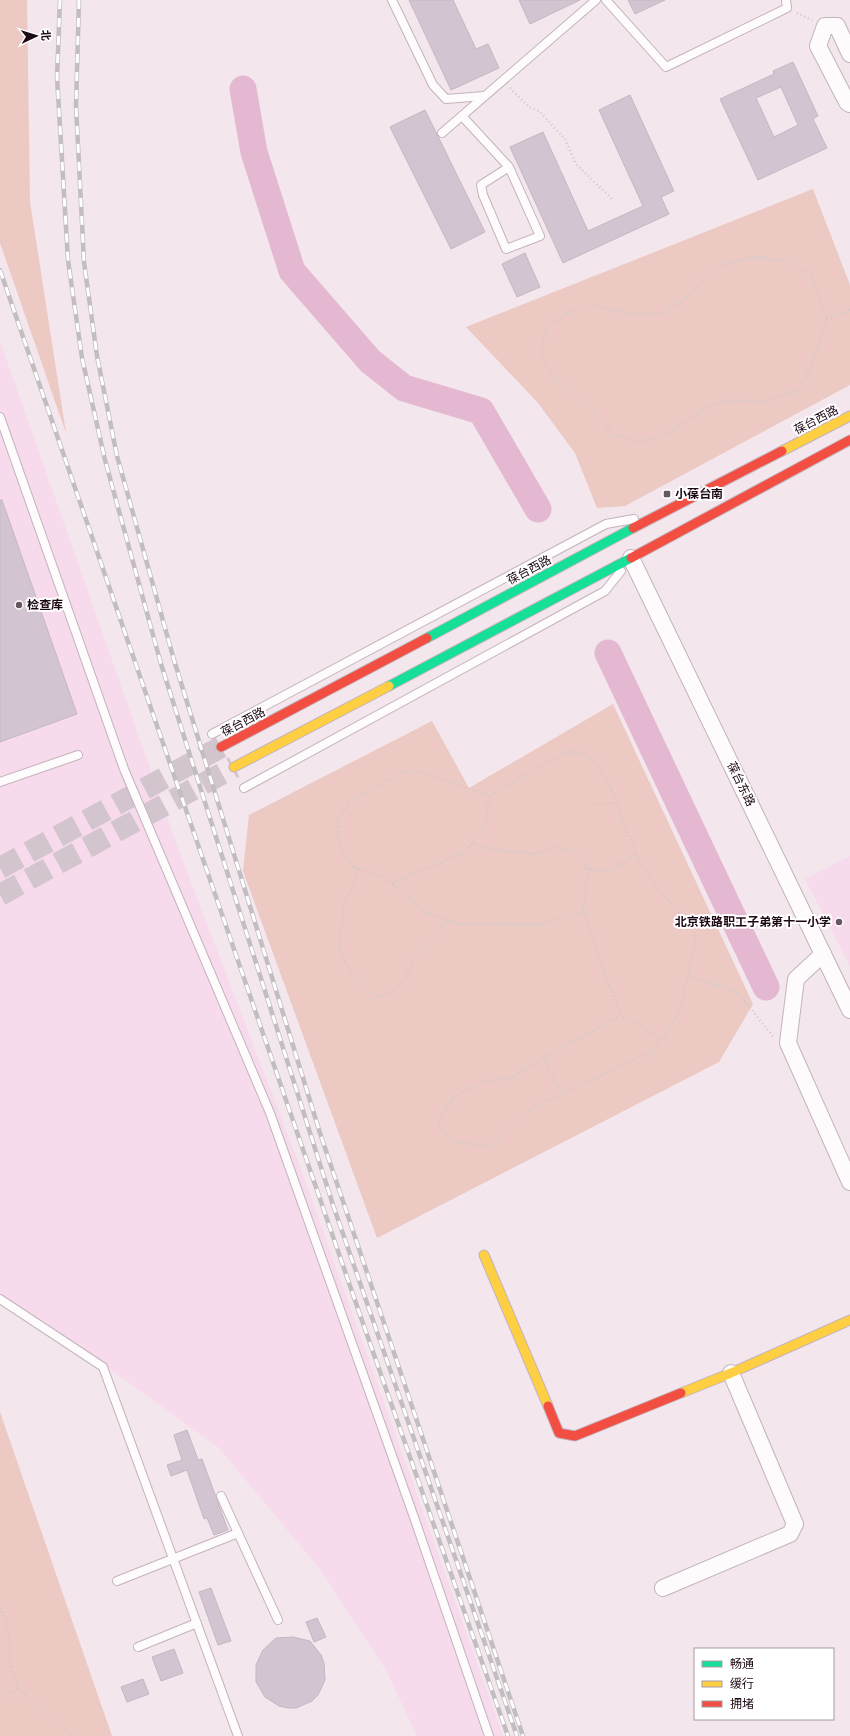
<svg xmlns="http://www.w3.org/2000/svg" width="850" height="1736" font-family="'Archivo Narrow','Noto Sans SC',sans-serif">
	<style>
		.built { fill: #f7daeb }
		.green { fill: #ecc9c2 }
		.lines { fill: none; stroke-linecap: round; stroke-linejoin: round }
		.river { stroke: #e5b8d2; stroke-width: 27 }
		.building { fill: #d2c4d0; stroke: #c5b7c3; fill-rule: evenodd }
		.secondary-tunnel { stroke: #d3c5cd; stroke-width: 22; stroke-dasharray: 22 11; stroke-linecap: butt }
		.lane-casing { stroke: #c3b3bd; stroke-width: 10 }
		.street-casing { stroke: #c3b3bd; stroke-width: 18 }
		.fast-casing { stroke: #c3b3bd; stroke-width: 11 }
		.slow-casing { stroke: #c3b3bd; stroke-width: 11 }
		.jam-casing { stroke: #c3b3bd; stroke-width: 11 }
		.path { stroke: #cfc9cc; stroke-width: 2.5; stroke-dasharray: 1 3; stroke-linecap: butt }
		.lane { stroke: #fdfbfc; stroke-width: 8 }
		.street { stroke: #fdfbfc; stroke-width: 16 }
		.fast { stroke: #16e098; stroke-width: 9 }
		.slow { stroke: #ffcf43; stroke-width: 9 }
		.jam { stroke: #f24e42; stroke-width: 9 }
		.rail-casing { stroke: #c2bdc0; stroke-width: 4.5 }
		.rail { stroke: #fff; stroke-width: 3; stroke-dasharray: 9; stroke-linecap: butt }
		.poi-dot { fill: #685661; stroke: #fff; stroke-width: 1.5 }
		.labels { text-anchor: middle; stroke-width: 4; stroke-linejoin: round; paint-order: stroke }
		.street-label { font-size: 12px; fill: #1d0815; stroke: #fff }
		.poi-label { font-size: 12px; font-weight: bold; fill: #1d0815; stroke: #fff; text-anchor: start }
	</style>
	<rect width="100%" height="100%" fill="#f3e6ed"/>
	<!-- built -->
	<g class="built">
		<path d="M0,341l179,510 120,313 204,572h-86l-31,-66 -67,-102 -100,-120 -170,-123 -49,-23z"/>
		<path d="M850,856v110l-45,-87z"/>
	</g>
	<!-- green -->
	<g class="green">
		<path d="M0,0h27l3,202 36,231 -66,-190z"/>
		<path d="M813,189l37,96v100l-225,121 -28,2 -22,-55 -37,-50 -72,-76z"/>
		<path d="M613,704l140,300 -34,58 -342,176 -134,-367 6,-56 183,-94 37,67z"/>
		<path d="M0,1412l112,324h-112z"/>
	</g>
	<g class="lines">
		<!-- river -->
		<g class="river">
			<path d="M243,89l11,63 38,119 78,90 34,27 77,23 57,98"/>
			<path d="M608,653l158,334"/>
		</g>
	</g>
	<!-- building -->
	<g class="building">
		<path d="M409,0h44l23,49 12,-5 11,24 -48,22z"/>
		<path d="M519,0h61l-50,24z"/>
		<path d="M628,0h37l-30,14z"/>
		<path d="M793,62l25,54 -5,3 14,29 -69,32 -38,-81 54,-25 -1,-3zM781,87l17,38 -24,12 -18,-39z"/>
		<path d="M630,95l44,96 -13,6 8,17 -106,49 -53,-116 33,-15 45,99 55,-25 -44,-96z"/>
		<path d="M425,110l60,122 -34,17 -61,-122z"/>
		<path d="M525,253l15,34 -23,10 -15,-33z"/>
		<path d="M0,500h2l75,214 -77,28z"/>
		<path d="M187,1430l11,30 4,-1 26,71 -14,5 -7,-17 -3,1 -17,-49 -16,6 -4,-11 15,-5 -8,-25z"/>
		<path d="M211,1588l20,53 -13,4 -19,-53z"/>
		<path d="M317,1618l9,19 -12,5 -8,-20z"/>
		<path d="M293,1637l17,4 11,14 3,8 1,17 -7,15 -6,6 -16,7h-8l-9,-2 -14,-9 -9,-15v-17l7,-15 13,-12z"/>
		<path d="M174,1649l9,24 -22,8 -9,-24z"/>
		<path d="M143,1679l6,15 -22,8 -6,-15z"/>
	</g>
	<g class="lines">
		<!-- secondary-tunnel -->
		<g class="secondary-tunnel">
			<path d="M0,868l221,-121"/>
			<path d="M0,895l234,-128"/>
		</g>
		<defs>
			<g id="lane">
				<path d="M392,0l41,85 13,14 38,-3"/>
				<path d="M606,0l60,67 121,-59 -1,-8"/>
				<path d="M462,116l47,51 31,69 -34,13 -23,-54 -2,-10 28,-18"/>
				<path d="M442,133l154,-133"/>
				<path d="M0,417l124,352 146,344 145,407 74,216"/>
				<path d="M212,734l394,-210 28,-5"/>
				<path d="M0,782l78,-27"/>
				<path d="M244,788l361,-197 16,-20"/>
				<path d="M0,1299l103,68 135,369"/>
				<path d="M221,1496l57,124"/>
				<path d="M117,1581l121,-48"/>
				<path d="M138,1647l59,-24"/>
			</g>
			<g id="street">
				<path d="M850,54l-13,-28h-12l-7,20 29,56 3,2"/>
				<path d="M631,558l219,452"/>
				<path d="M823,954l-27,25 -8,64 62,139"/>
				<path d="M663,1588l127,-54 5,-10 -64,-151"/>
			</g>
			<g id="fast">
				<path d="M427,638l206,-110"/>
				<path d="M389,686l242,-128"/>
			</g>
			<g id="slow">
				<path d="M782,451l68,-35"/>
				<path d="M234,767l155,-81"/>
				<path d="M484,1255l64,151"/>
				<path d="M681,1393l50,-20 119,-53"/>
			</g>
			<g id="jam">
				<path d="M633,528l149,-77"/>
				<path d="M631,558l219,-118"/>
				<path d="M221,747l206,-109"/>
				<path d="M548,1406l11,27 16,3 106,-43"/>
			</g>
		</defs>
		<!-- lane casing -->
		<use href="#lane" class="lane-casing"/>
		<!-- street casing -->
		<use href="#street" class="street-casing"/>
		<!-- fast casing -->
		<use href="#fast" class="fast-casing"/>
		<!-- slow casing -->
		<use href="#slow" class="slow-casing"/>
		<!-- jam casing -->
		<use href="#jam" class="jam-casing"/>
		<!-- path -->
		<g class="path">
			<path d="M797,13l15,7"/>
			<path d="M510,88l19,19 10,4 26,28 11,25 38,37"/>
			<path d="M754,257l35,4 21,14 17,44 -17,49 -12,22 -36,13 -27,-3 -23,4 -52,34 -24,4 -23,-8 -25,-29 -36,-29 -10,-20 2,-24 20,-18 30,-9 33,9h35l28,-19 26,-29z"/>
			<path d="M827,319l23,-9"/>
			<path d="M593,805l23,-2"/>
			<path d="M473,843l22,7 39,4 22,-7 15,3 17,19 21,2 27,-17"/>
			<path d="M359,869l-15,38 -5,43 16,30 21,18 22,-9 20,-36 30,-32"/>
			<path d="M588,869l-5,43 37,103"/>
			<path d="M392,883l69,-29 12,-11 13,-20 3,-27"/>
			<path d="M583,912l-43,13 -80,-1 -12,-3 -23,-10 -33,-28 -10,-6 -31,-11 -14,-26 1,-20 13,-20 56,-30 28,6 54,20 77,-44h15l12,7 14,20 29,75 14,24 42,51 4,13 -17,71 -25,37 -118,56 -46,40 -39,-4 -13,-19 15,-26 29,-15 28,-4 110,-63 42,23"/>
			<path d="M687,977l44,12 13,11 30,38"/>
			<path d="M544,1058l17,35"/>
			<path d="M0,1604l8,25 3,42 7,17 51,44 3,4"/>
			<path d="M0,1700l18,-12"/>
		</g>
		<!-- lane -->
		<use href="#lane" class="lane"/>
		<!-- street -->
		<use href="#street" class="street"/>
		<!-- fast -->
		<use href="#fast" class="fast"/>
		<!-- slow -->
		<use href="#slow" class="slow"/>
		<!-- jam -->
		<use href="#jam" class="jam"/>
		<defs>
			<g id="rail">
				<path d="M60,0l-3,77 11,183 14,98 23,102 56,204 172,541 184,531"/>
				<path d="M79,0l-3,106 8,156 13,94 20,100 57,204 146,473 203,603"/>
				<path d="M0,270l359,1042 149,424"/>
			</g>
		</defs>
		<!-- rail casing -->
		<use href="#rail" class="rail-casing"/>
		<!-- rail -->
		<use href="#rail" class="rail"/>
	</g>
	<!-- markers -->
	<g class="poi-dot">
		<rect x="663" y="490" width="8" height="8" rx="2"/>
		<circle cx="19" cy="605" r="4"/>
		<circle cx="839" cy="922" r="4"/>
	</g>
	<g class="labels">
		<!-- street labels -->
		<g class="street-label">
			<text transform="translate(816 420) rotate(-27)" y="4">葆台西路</text>
			<text transform="translate(529 570) rotate(-28)" y="4">葆台西路</text>
			<text transform="translate(243 722) rotate(-28)" y="4">葆台西路</text>
			<text transform="translate(741 784) rotate(64)" y="4">葆台东路</text>
		</g>
		<!-- poi labels -->
		<g class="poi-label">
			<text x="675" y="498">小葆台南</text>
			<text x="27" y="609">检查库</text>
			<text x="831" y="926" text-anchor="end">北京铁路职工子弟第十一小学</text>
		</g>
	</g>
	<!-- legend -->
	<rect x="694" y="1648" width="140" height="72" fill="#ffffff" stroke="#a59ca1"/>
	<rect x="702" y="1661" width="20" height="6" fill="#16e098" stroke="#a59ca1"/>
	<text x="730" y="1668" font-size="12" fill="#1d0815">畅通</text>
	<rect x="702" y="1681" width="20" height="6" fill="#ffcf43" stroke="#a59ca1"/>
	<text x="730" y="1688" font-size="12" fill="#1d0815">缓行</text>
	<rect x="702" y="1701" width="20" height="6" fill="#f24e42" stroke="#a59ca1"/>
	<text x="730" y="1708" font-size="12" fill="#1d0815">拥堵</text>
	<!-- north arrow -->
	<g transform="translate(36 36) rotate(86)" stroke="#ffffff" stroke-width="3" paint-order="stroke">
	<path d="M0-3L7 15L0 10L-7 15Z" fill="#1d0815"/>
	<text y="-6" font-size="11" font-weight="bold" text-anchor="middle" fill="#1d0815">北</text>
	</g>
</svg>
